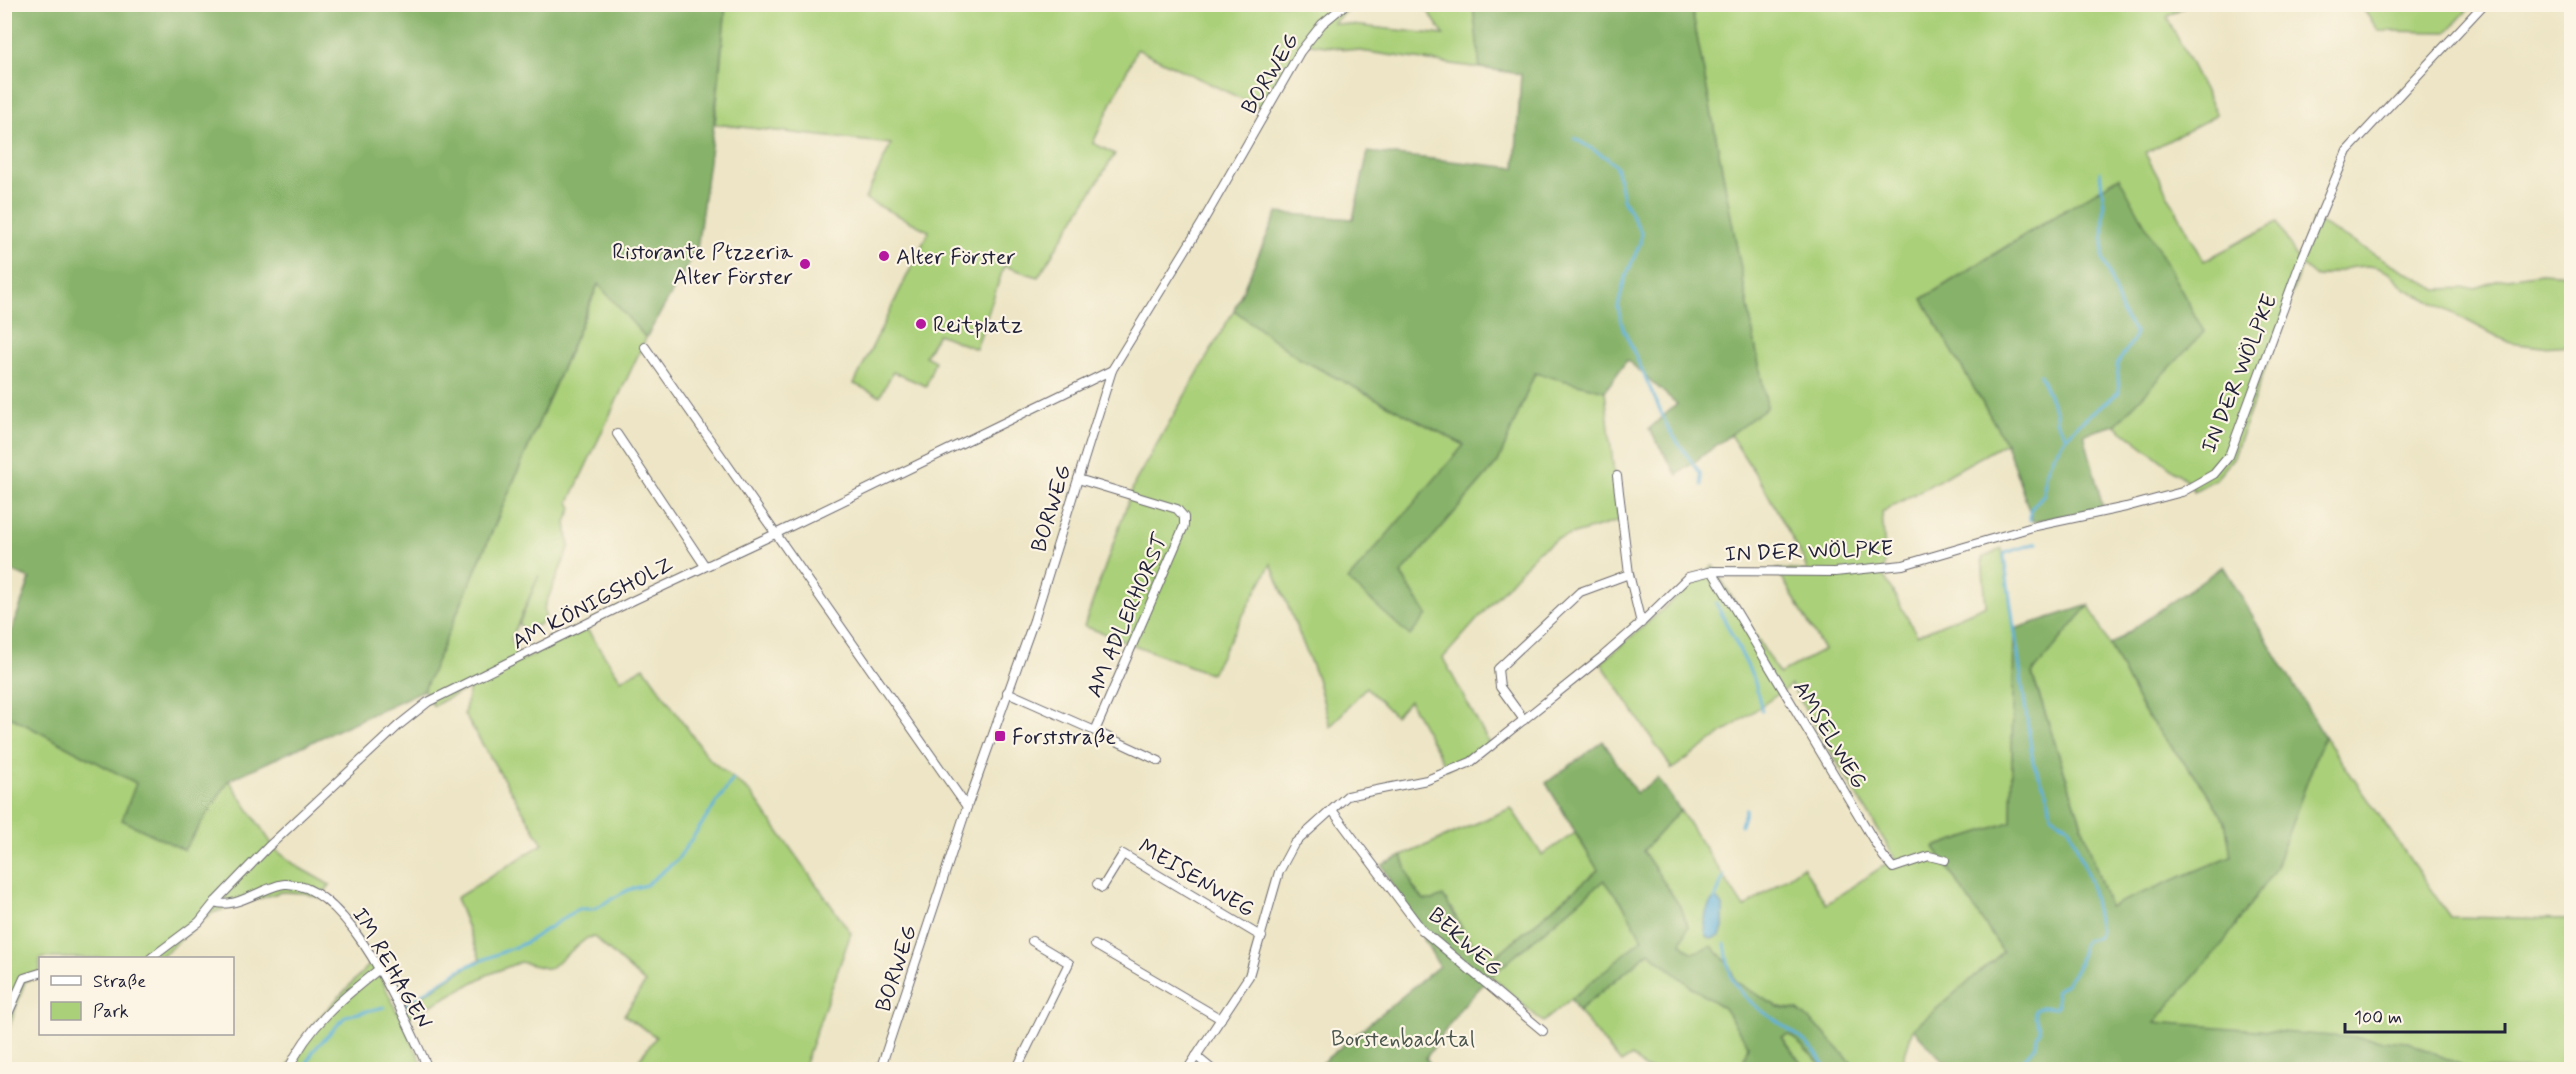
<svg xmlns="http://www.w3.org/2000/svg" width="2576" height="1074" font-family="Mynerve,sans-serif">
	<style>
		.green { fill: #aad079; stroke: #66795a; stroke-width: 1.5 }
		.forest { fill: #87b269; stroke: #546a52; stroke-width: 1.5 }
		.water { fill: #60b2db; stroke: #416a8b; stroke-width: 1.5 }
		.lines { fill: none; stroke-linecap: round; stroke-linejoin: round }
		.stream { stroke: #60b2db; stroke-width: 3 }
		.minor-casing { stroke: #69666b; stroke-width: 10 }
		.minor { stroke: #fff; stroke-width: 8 }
		.poi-dot { fill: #b5179e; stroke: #fcf5e5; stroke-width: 2 }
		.labels { text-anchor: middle; stroke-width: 4.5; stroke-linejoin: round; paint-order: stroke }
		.street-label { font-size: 22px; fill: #22223b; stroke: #fcf5e5 }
		.poi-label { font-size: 22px; fill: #22223b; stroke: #fcf5e5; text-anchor: start }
		.park-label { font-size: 22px; fill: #4b564e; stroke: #fcf5e5 }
	</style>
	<rect width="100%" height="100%" fill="#fcf5e5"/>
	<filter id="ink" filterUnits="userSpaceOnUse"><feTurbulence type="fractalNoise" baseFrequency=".0167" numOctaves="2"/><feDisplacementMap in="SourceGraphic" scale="12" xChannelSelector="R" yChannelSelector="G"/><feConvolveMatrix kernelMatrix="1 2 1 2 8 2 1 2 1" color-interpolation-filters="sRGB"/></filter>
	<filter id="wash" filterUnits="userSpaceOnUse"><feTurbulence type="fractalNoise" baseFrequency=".008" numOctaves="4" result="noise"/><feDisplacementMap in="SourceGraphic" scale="24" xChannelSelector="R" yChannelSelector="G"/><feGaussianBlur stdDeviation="1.35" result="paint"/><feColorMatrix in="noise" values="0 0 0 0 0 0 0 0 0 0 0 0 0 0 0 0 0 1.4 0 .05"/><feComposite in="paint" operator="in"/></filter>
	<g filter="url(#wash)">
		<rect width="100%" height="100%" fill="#ede5c5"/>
		<!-- green -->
		<g class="green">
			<path d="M1354,4l-21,19 111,12 -20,-30h49l7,63 -176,-25 -41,66 -126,-60 -44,94 22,11 -77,123 -34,-11 -28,83 -38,-15 -13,22 10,5 -9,25 -33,-14 -13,24 -26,-12 75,-153 -64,-32 26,-55 -176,-20 11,-119z"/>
			<path d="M1691,5h495l-19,12 50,98 -72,38 59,108 73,-39 21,38 15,-41 123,70 39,-1 27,-9 39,-6 30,2v70l-29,2 -32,-4 -106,-55c-26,-35 -52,-20 -88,-11l-14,-12 -69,194 -17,20 -22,12 -5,-9 -74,-57 89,-94 -137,-123 -145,91 84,144 -124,69 3,41 -1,23 33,59 69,-30 -4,-47 20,-9 12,80 -3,193 -77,25 69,105 -90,77 -10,31 -8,9h-38l-35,-38 -24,-21 -20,-3 -21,-11 -21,-14 -7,-17 -37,-12 -11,-10 7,-17 -7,-18 -38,-57 37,-41 64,98 59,-42 23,38 69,-46 -104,-173 -119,84 -71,-106 112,-97 66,108 45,-24 -47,-81 30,2 -3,-11 -40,-73 -34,-52 37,-28z"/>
			<path d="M2360,5h112l-25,27 -68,-1z"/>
			<path d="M599,283l47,55 -77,164 3,6 -6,14 3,26 -25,60c6,15 -8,18 -19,23l-6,-7 20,-49 -28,64 10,22 65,-33 35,52 23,-13 64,91 43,35 100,140 -48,136h-171l24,-32 -32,-22 21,-32 -51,-46 -7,1 -38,31 -29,-7 -33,13 -85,46 23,48 -139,1 29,-48 58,-61 24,51 83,-53 -24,-61 87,-54 -79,-130 6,-27 -37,19 -9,-16z"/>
			<path d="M1234,310l63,47 167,88 -115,135 78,35 -26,-41 97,-112 37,-89 70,18 14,130 -62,18 -20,13 -94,106 47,87 -43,24 -38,-68 -14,15 -29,-29 -36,40 -13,-49 -46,-114 -60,110 -127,-48 51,-144z"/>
			<path d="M2089,605l54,106 62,78 20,32 7,35 -123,51 -77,-234z"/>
			<path d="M5,714l131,69 47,66 46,-69 47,70 22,17 32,18 -10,13 -15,-5 -24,-1 -69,21 -53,45h-119v18l-15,5 -20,59z"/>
			<path d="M2324,736l126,181 121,2v150l-522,1 226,-201z"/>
			<path d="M1511,808l31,47 33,-22 23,37 -108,91c-19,-14 -29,-31 -38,-53l-19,-8 -9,1 -11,-14 -11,-31z"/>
			<path d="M1604,880l20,26 19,33 -100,83 -52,-46z"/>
			<path d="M1649,952l45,37 30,19 25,37 -6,18 -6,6h-92l-13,-13 -11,7 -43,-52z"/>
			<path d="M1789,1033l37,36h-21l-23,-32z"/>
		</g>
		<!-- forest -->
		<g class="forest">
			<path d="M5,4l721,1 -12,119 -17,125 -51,89 -48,-54 -174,406 -195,90 -45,70 -62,-30 14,-37 -131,-69v-65l25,-70 -26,-11z"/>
			<path d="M1473,5h218l76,402 -90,68 -28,-46 28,-25 -50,-44 -22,31 -70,-18 -37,89 -97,112 26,41 -17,21 -62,-56 116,-135 -167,-88 -63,-47 43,-97 76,6 15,-67 147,16 6,-94 -41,-6z"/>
			<path d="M2119,177l85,155 -89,93 -31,9 19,74 -70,14 -27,-79 -84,-144z"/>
			<path d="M2223,566l101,170 -49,133 -51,73 -69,80 253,20 63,27h-520l-38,-40 90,-77 -69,-105 77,-25 3,-193 75,-24 -57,69 77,233 122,-51 -6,-35 -20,-32 -62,-78 -33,-66z"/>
			<path d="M1603,741l33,52 22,-15 22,32 -37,41 38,57 7,18 -7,17 11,10 20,-7 17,19 7,17 42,25 20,3 24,21 35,38h-31l-37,-35 -7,3 23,32h-68l6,-6 5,-18 -24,-37 -30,-19 -45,-37 -71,59 -7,-12 71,-60 -18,-33 -20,-26 -113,96 -31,33 -34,49 8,11 -121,1 126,-104 -57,-101 20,-9 11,31 11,13h9l10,-4c17,24 21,46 47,65l108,-91 -52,-87z"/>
		</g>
		<!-- water -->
		<path class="water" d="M1715,898l8,8v22l-3,8 -9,3 -5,-3c-2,-15 -2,-27 9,-38z"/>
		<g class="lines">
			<!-- stream -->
			<g class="stream">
				<path d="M1574,138l33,20 9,8 7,33 18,33 -1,11 -16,38 -6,26 5,21 46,102 31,43 2,12"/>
				<path d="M2040,375l16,37v9l10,16"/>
				<path d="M2030,520v-10l14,-16 1,-19 8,-19 13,-19 14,-14 39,-31 -2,-28 17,-25 1,-7 -11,-15 -21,-59 1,-51 -4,-35"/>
				<path d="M1716,603l38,76 8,32"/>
				<path d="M1741,825l5,-16"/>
				<path d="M1715,899l9,-24"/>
				<path d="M1725,944c2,12 3,26 8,36 21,39 76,48 93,90"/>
				<path d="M401,993l5,11 57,-36 62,-25 53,-34h16l34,-19 18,-5 31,-25 56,-81"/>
				<path d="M2021,1062l15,-17 1,-9c7,-7 -4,-16 -2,-26l6,-3 14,1 3,-4 -2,-13 10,-7 11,-16 6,-23 4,-5 11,-3 2,-7 -10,-49 -21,-54 -18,-12 -3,-20 -15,-33 -29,-206 1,-3 32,-10"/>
				<path d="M304,1070l9,-19 33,-35 38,-9"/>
				<path d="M2132,1070l7,-2 9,2"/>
			</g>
		</g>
	</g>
	<g filter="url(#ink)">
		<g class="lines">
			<defs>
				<g id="minor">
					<path d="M645,347l322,460"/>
					<path d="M617,434l88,132"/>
					<path d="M1617,476l12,98 12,49"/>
					<path d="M1712,571l171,285 10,12 36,-12 16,4"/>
					<path d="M1007,692l88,39 89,-205v-9l-7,-8 -99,-30"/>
					<path d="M1524,720l-24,-33 -2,-18 82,-77 49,-18"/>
					<path d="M1095,731l64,30"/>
					<path d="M1332,810l90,120 121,101"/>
					<path d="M1097,884l5,4 21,-34 139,83"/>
					<path d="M215,902c18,9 51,-17 70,-18 64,-3 120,136 144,186"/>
					<path d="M1095,945l126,74"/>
					<path d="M151,958l48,-36 16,-20 53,-55 131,-122 29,-23 206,-102 141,-66 337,-164"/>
					<path d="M4,1023l20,-45 16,-5"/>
					<path d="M1196,1056l17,14"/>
					<path d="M288,1070c20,-43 54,-72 90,-100"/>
					<path d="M880,1070l87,-263 67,-187 78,-250 90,-147 98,-171 22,-28 24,-20"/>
					<path d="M1016,1070l53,-107 -37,-22"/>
					<path d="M1187,1070l62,-94 30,-104 15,-28 53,-48 80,-16 44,-18 131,-105 39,-34 47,-46 24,-6 123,1 68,-7 133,-39 90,-19 56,-15 32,-18 15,-18 72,-195 46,-110 137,-147"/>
				</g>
			</defs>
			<!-- minor casing -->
			<use href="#minor" class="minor-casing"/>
			<!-- minor -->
			<use href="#minor" class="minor"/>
		</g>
	</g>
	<!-- markers -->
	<g class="poi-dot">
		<circle cx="884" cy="256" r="6"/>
		<circle cx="805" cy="264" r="6"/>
		<circle cx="921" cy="324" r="6"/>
		<rect x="994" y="730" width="12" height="12" rx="3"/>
	</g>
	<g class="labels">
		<!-- street labels -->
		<g class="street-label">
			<text transform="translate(1269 73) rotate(-59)" y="8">BORWEG</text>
			<text transform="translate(2238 373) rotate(-68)" y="8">IN DER WÖLPKE</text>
			<text transform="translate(1050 508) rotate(-73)" y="8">BORWEG</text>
			<text transform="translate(1809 550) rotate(-2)" y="8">IN DER WÖLPKE</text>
			<text transform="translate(592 602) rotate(-27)" y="8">AM KÖNIGSHOLZ</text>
			<text transform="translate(1126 615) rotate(-67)" y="8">AM ADLERHORST</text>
			<text transform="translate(1831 734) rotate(59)" y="8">AMSELWEG</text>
			<text transform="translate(1197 877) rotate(31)" y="8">MEISENWEG</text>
			<text transform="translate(1466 941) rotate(42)" y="8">BEKWEG</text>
			<text transform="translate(393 968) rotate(60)" y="8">IM REHAGEN</text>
			<text transform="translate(895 968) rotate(-72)" y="8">BORWEG</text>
		</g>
		<!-- poi labels -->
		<g class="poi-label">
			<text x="793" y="259" text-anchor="end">Ristorante Ptzzeria<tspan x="793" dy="25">Alter Förster</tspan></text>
			<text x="896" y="264">Alter Förster</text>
			<text x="933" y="332">Reitplatz</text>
			<text x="1012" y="744">Forststraße</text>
		</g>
		<!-- park labels -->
		<g class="park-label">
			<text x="1403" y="1046">Borstenbachtal</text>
		</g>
	</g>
	<!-- margin -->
	<rect width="2576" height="1074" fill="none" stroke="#fcf5e5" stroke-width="24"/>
	<!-- legend -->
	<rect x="39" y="957" width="195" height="78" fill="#fcf5e5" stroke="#a5a1a1" stroke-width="1.5"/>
	<rect x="51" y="976" width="30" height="9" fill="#ffffff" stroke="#a5a1a1" stroke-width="1.5"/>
	<text x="93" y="987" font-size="18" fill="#22223b">Straße</text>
	<rect x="51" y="1002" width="30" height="18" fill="#aad079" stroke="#a5a1a1" stroke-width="1.5"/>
	<text x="93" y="1017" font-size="18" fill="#22223b">Park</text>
	<!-- scale -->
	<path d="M2345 1023v9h160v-9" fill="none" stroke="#22223b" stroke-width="3"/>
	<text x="2354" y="1023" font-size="18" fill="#22223b" stroke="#fcf5e5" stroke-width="4.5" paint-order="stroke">100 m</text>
</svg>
